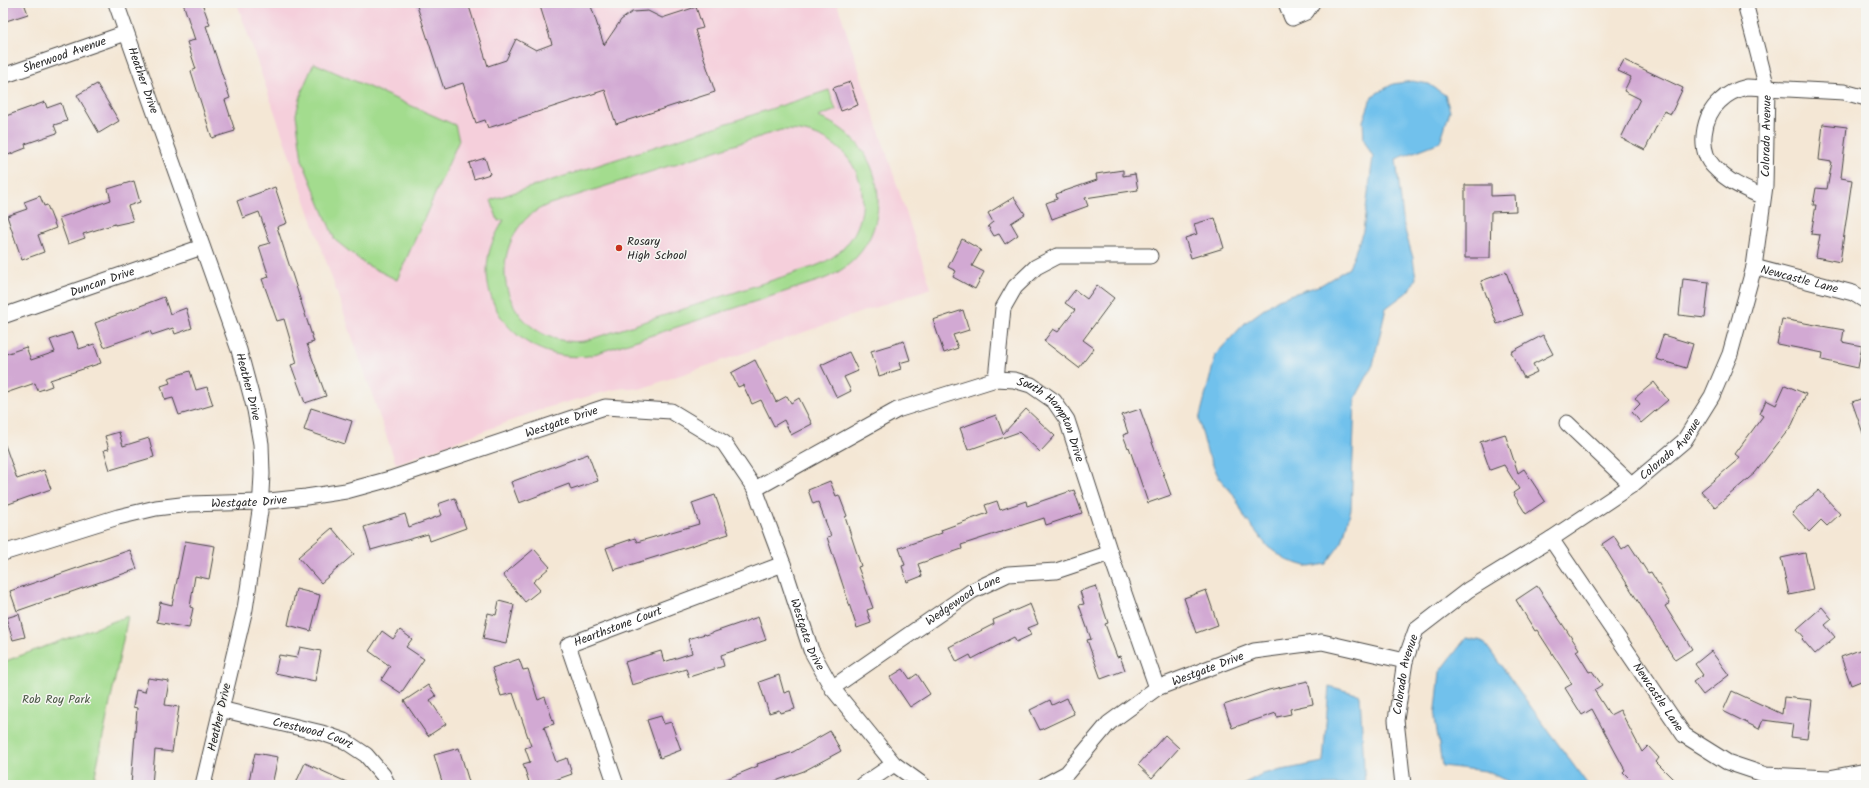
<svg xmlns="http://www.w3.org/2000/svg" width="1869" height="788" font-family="Kalam,sans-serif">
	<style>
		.built { fill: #f5cfdb }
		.green { fill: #a3dc8e; stroke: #67845c; fill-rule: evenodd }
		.water { fill: #71c1ec; stroke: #4e768c }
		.building { fill: #d2a9d3 }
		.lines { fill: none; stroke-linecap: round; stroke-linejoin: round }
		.minor-casing { stroke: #494744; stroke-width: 17 }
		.minor { stroke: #fff; stroke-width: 15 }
		.poi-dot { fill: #c8321e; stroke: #f6f6f2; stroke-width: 1.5 }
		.labels { text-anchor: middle; stroke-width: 3; stroke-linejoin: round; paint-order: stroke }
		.street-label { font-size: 12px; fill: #2b2b2b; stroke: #f6f6f2 }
		.poi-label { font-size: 12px; fill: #2b2b2b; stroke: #f6f6f2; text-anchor: start }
		.park-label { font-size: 12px; fill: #495744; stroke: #f6f6f2 }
	</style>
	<rect width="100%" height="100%" fill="#f6f6f2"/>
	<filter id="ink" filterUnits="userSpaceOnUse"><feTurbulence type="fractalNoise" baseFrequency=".025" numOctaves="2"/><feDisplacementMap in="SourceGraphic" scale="8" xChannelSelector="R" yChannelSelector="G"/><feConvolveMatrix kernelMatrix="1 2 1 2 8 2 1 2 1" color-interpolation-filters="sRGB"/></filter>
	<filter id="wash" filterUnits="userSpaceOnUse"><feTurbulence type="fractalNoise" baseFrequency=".012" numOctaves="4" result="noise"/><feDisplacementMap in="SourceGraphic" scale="16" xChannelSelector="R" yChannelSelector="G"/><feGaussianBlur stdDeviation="0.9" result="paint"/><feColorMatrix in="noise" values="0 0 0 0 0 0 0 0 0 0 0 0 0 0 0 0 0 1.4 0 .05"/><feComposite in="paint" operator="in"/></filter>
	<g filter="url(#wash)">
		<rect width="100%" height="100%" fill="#f4e7d5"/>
		<!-- built -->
		<path class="built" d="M237,3h600l94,285 -291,101 -15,-1 -13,2 -70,19 -146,55z"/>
		<!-- green -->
		<g class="green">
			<path d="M314,63l141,62 4,15 -62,140 -32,-16 -30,-24 -33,-80 -6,-46 7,-26z"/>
			<path d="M829,90l7,20 -18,7c77,27 82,135 3,163l-233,76c-58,7 -112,-42 -99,-103 3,-12 9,-23 15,-33l-6,1 -7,-21zM781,130c92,-3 111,109 32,137l-228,74c-59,7 -99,-53 -71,-106 8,-15 20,-25 36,-31z"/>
			<path d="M128,616l-35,169h-90v-123z"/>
		</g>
		<!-- water -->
		<g class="water">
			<path d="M1412,81l17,3 16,11 5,16 -10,31 -44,17 8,68 9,31 3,20 -6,12 -24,18 -13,57 -18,34 -4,110 -9,33 -16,22 -17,3 -23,-7 -18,-13 -23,-29 -11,-23 -15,-17 -12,-26 -8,-32 17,-66 29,-31 33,-24 43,-14 28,-17 14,-37 10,-74 -9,-17 -1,-19 9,-25 21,-12z"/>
			<path d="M1466,638l17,3 105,144h-73l-29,-14 -44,-5 -7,-48 5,-46z"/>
			<path d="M1329,686l31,9 5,90h-124l21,-11 61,-12z"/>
		</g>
		<g id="blocks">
			<!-- building -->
			<g class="building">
				<path d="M3,3h21l4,11 -25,8z"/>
				<path d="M183,3h19l8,22 -4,1 24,72 -5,2 10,31 -23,7 -21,-67 5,-2 -9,-27 8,-2z"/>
				<path d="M416,3h52l20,63 18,-6 10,-21 20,11 16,-6 -13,-41h51l14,42 17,-25 11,-8 16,-1 14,7 34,-11 7,21 -8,2 20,62 -99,32 -11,-34 -117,38 -3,-8 -9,3 -13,-40 -19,6z"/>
				<path d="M1624,60l59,28 -12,26 -7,-3 -19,39 -24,-12 19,-39 -16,-8 7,-14 -13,-6z"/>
				<path d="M850,82l8,23 -17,6 -8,-23z"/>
				<path d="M97,84l22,37 -20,12 -22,-38z"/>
				<path d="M45,102l2,6 14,-5 6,18 -13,4 3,8 -32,11 1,4 -23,9v-40z"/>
				<path d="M1823,124l24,3 -6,51 11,2 -12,82 -24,-5 4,-22 -9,-1 5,-29h-3l3,-17 11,1 5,-27 -13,-2z"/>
				<path d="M485,158l5,16 -16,5 -5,-16z"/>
				<path d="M1123,170v6l12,-2 3,16 -53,8 3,8 -36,13 -6,-16 11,-4 -1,-5 41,-14 -1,-6z"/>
				<path d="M134,181l6,21 -12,4 5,15 -18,4v-1l-32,10 2,4 -17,6 -9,-26 52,-18 -3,-11z"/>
				<path d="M1465,185h26v11l24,-1 1,16 -25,1 -1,46h-25z"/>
				<path d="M275,187l12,36 -10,4 37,115 -7,2 19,52 -21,7 -14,-38 6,-2 -13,-44 -7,2 -15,-42 7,-2 -10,-31 11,-3 -11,-31 -16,6 -6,-17z"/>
				<path d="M40,196l4,10 3,-1 9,23 -18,7 6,17 -22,8 -15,-44 20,-7 -3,-7z"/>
				<path d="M1014,197l11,17 -14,9 7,12 -13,9 -6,-10 -5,2 -6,-10 5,-4 -5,-9z"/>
				<path d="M1215,218l9,30 -33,10 -6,-20 12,-4 -3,-10z"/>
				<path d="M962,239l19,11 -9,16 12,6 -9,17 -22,-12 3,-6 -8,-4z"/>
				<path d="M1506,272l16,43 -25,9 -16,-43z"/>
				<path d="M1683,279l26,3 -4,36 -26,-3z"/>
				<path d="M1097,285l17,13 -31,42 11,8 -15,20 -35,-27 9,-12 5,3 17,-22 -10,-7 10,-13 12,9z"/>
				<path d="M164,297l6,17 16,-6 6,20 -17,6 -2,-6 -21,7 -2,-4 -46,16 -9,-24z"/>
				<path d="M963,310l6,20 -16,5 5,13 -14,5 -11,-33z"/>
				<path d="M1782,319l62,11 -2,12 20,4 -4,22 -36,-8 1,-7 -46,-9z"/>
				<path d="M73,332l6,17 15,-5 7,19 -51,17 2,6 -14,5 -3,-8 -32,11v-39l23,-8 5,13 24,-8 -5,-12z"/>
				<path d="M1543,335l10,19 -20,10 4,8 -13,6 -13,-26z"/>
				<path d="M1663,335l30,9 -7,24 -30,-9z"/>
				<path d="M904,341l6,19 -11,3 2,6 -22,7 -8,-25z"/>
				<path d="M849,352l9,19 -14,6 7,14 -14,7 -16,-33z"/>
				<path d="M755,360l21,42 11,-6 4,7 8,-5 13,26 -21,11 -7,-15 -10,6 -13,-26 -9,4 -9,-19 -5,2 -7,-14z"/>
				<path d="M190,371l6,19 11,-3 6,18 -34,10 -6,-17 -8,2 -4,-14 9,-3 -2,-5z"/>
				<path d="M1654,382l14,18 -27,23 -9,-11 8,-8 -5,-6z"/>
				<path d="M1785,385l21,9 -14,31 -37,48 -40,34 -14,-16 39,-33 -5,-4 28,-38 -3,-2 6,-14 10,5z"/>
				<path d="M1866,397v39h-2l-12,-34z"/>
				<path d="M311,408l41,13 -7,23 -41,-14z"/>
				<path d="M1026,409l29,27 -15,16 -21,-20 -51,18 -8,-22 36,-13 7,19z"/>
				<path d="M1140,409l31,86 -23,8 -19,-56 -1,1 -5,-13 5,-2 -6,-18z"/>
				<path d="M119,432l4,14 26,-8 5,19 -44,13 -6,-20 5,-1 -4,-13z"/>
				<path d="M1505,434l13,39 6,-4 21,32 -19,13 -13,-21 6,-4 -15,-24 -14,5 -10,-28z"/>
				<path d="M3,445h2l12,34 27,-9 7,19 -48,17z"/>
				<path d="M588,454l10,27 -27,9 -2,-6 -50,19 -8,-21z"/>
				<path d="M830,481l6,15 3,-1 8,21 -2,1 16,49 -3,1 15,41 -6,2 4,13 -14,5 -30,-91 4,-1 -13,-34 -5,2 -5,-14z"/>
				<path d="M1074,490l8,23 -36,12 -2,-7 -83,27 1,4 -44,15 4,12 -15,6 -5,-16 3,-1 -6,-17 43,-15 -1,-3 47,-17 -3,-8 12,-4 3,9 26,-9 1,5z"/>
				<path d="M1819,490l21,24 -13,12 -6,-6 -12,12 -17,-19z"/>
				<path d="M715,495l14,39 -115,36 -8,-22 29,-10 2,4 62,-18 -7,-21z"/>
				<path d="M455,498l11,30 -36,13 -2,-7 -57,16 -7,-23 41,-13 4,13 33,-12 -4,-11z"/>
				<path d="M332,528l22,26 -33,29 -23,-26z"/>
				<path d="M1614,536l8,13 7,-5 19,29 3,-1 19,31 -5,3 27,43 -17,11 -73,-116z"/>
				<path d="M185,541l30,5 -6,33 -14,-3 -5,31 3,1 -4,20 -32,-6 3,-20 12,3z"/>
				<path d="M534,549l16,18 -17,15 7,8 -15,12 -22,-27z"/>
				<path d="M130,550l7,19 -120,42 -7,-20z"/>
				<path d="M1805,553l8,37 -24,5 -8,-37z"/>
				<path d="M1096,586l12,37 -3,1 12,33 3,-1 5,14 -24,9 -14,-39 4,-1 -12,-34 5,-1 -4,-13z"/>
				<path d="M1537,586l42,63 -3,2 13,21 3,-1 10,14 -8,5 16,25 10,-5 22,42 6,-6 11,12 -3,4 23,23h-43l-13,-13 2,-2 -33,-61 -10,6 -17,-27 7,-4 -35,-54 -2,1 -19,-31z"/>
				<path d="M296,589l24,6 -9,36 -23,-6z"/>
				<path d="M1206,590l12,35 -22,8 -12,-35z"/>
				<path d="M499,601l15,4 -8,39 -23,-5 5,-26 8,2z"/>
				<path d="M1030,604l8,20 -10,4 3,7 -15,7 -2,-5 -42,22 -2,-4 -13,7 -8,-15 45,-23 -1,-4z"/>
				<path d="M1822,607l10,12 -7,6 10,12 -20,17 -13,-15 2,-2 -7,-8z"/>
				<path d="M19,614l6,23 -12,3 -7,-22z"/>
				<path d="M758,617l8,23 -45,15 3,11 -35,11 -3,-8 -54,16 -7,-23 36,-11 3,11 28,-9 -4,-14 17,-5 1,1z"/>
				<path d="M400,630l12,9 -6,8 18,12 -23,34 -20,-13 9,-14 -21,-15 13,-20 11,8z"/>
				<path d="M300,647l21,4 -6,30 -40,-8 4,-18 18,3z"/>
				<path d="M1862,649l4,13v17l-15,6 -10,-28z"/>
				<path d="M1711,651l18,24 -26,20 -10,-13 10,-7 -8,-11z"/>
				<path d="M519,659l4,11 5,-1 10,31 7,-3 9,27 -10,3 12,35 11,-4 5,16 -31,11h-11l-7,-21 7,-2 -5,-14 6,-2 -18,-53 -12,3 -9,-28z"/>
				<path d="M903,669l7,10 7,-5 13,20 -20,13 -20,-30z"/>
				<path d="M779,675l5,18 6,-2 5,18 -15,4 -1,-3 -10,3 -10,-31z"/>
				<path d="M148,678l21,3 -4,24 14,2 -7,45 -17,-2 -3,35h-21l6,-77 -4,-1 3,-17 9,2z"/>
				<path d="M1308,681l5,23 -23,5 1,5 -14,3 -1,-4 -44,15 -8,-23 45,-15z"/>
				<path d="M428,685l8,11 -6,4 16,24 -18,12 -24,-35z"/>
				<path d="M1732,691l50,23 2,-17 28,3 -5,39 -16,-2 2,-13 -30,-4 -4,9 -36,-18z"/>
				<path d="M1067,698l7,16 -34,16 -10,-20 20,-10 2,5z"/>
				<path d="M661,716l3,8 7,-2 10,28 -21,8 -13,-38z"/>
				<path d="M830,731l11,20 -37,20 -40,14h-52l46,-19 -1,-2 36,-12z"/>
				<path d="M1165,735l14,13 -27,30 -14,-13z"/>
				<path d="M459,748l10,34 -10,3h-16l-9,-30z"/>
				<path d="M255,753l23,4 -6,28h-24z"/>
				<path d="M305,763l48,22h-58z"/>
			</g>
		</g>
	</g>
	<g filter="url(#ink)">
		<use href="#blocks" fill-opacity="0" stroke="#494744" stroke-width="1"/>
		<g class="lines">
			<defs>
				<g id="minor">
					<path id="s1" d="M116,3l123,347 16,60 6,34 1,30 -2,37 -15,98 -42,176"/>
					<path d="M1286,3l6,15 14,-6 6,-9"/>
					<path id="s2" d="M3,76l123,-43"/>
					<path d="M1763,197c-18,-8 -35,-15 -49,-30 -17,-17 -11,-51 6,-66 7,-7 18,-12 27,-14l97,5 22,6"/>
					<path id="s3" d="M1754,267l99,26 13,8"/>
					<path id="s4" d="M3,316l199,-69"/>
					<path d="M996,379l7,-71 12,-21 21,-20 21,-11h93"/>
					<path d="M1567,423l65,62"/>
					<path id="s5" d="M755,489l142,-79 99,-31 18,1 17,5 23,16 13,19 43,133 47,135"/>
					<path id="s6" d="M1551,539l133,196 43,27 39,13 63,3 37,-7"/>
					<path id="s7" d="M3,553l115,-36 38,-9 33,-4 71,-2 46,-5 40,-6 44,-12 215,-72 66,4 53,32 31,46 28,75 28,86 21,38 62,76 29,21"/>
					<path id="s8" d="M832,688l140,-97 36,-17 48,-3 54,-18"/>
					<path id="s9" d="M220,709l102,24 23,8 21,14 17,20 5,10"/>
					<path id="s10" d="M616,785l-48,-140 215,-81"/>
					<path d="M863,785l31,-21"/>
					<path id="s11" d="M1045,785l22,-12 42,-50 48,-35 97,-37 68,-9 83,19"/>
					<path id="s12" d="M1403,785l-7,-65 9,-59 11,-31 52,-40 83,-51 81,-54 52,-44 28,-45 18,-42 24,-87 11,-81 2,-98 -22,-85"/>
				</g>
			</defs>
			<!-- minor casing -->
			<use href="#minor" class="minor-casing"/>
			<!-- minor -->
			<use href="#minor" class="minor"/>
		</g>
	</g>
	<!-- markers -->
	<circle class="poi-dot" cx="619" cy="248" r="4"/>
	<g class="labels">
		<!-- street labels -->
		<g class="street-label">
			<text dy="4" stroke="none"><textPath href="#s2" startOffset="65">Sherwood Avenue</textPath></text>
			<text dy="4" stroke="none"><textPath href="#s1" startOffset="82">Heather Drive</textPath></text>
			<text dy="4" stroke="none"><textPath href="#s12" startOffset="807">Colorado Avenue</textPath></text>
			<text dy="4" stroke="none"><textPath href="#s3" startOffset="47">Newcastle Lane</textPath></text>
			<text dy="4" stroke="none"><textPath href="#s4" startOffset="105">Duncan Drive</textPath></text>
			<text dy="4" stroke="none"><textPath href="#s1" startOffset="406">Heather Drive</textPath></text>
			<text dy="4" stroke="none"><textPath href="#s7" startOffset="577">Westgate Drive</textPath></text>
			<text dy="4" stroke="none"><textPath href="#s5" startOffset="342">South Hampton Drive</textPath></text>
			<text dy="4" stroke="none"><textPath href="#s12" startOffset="471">Colorado Avenue</textPath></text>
			<text dy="4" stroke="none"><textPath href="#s7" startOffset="253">Westgate Drive</textPath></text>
			<text dy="4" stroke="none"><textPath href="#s8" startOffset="158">Wedgewood Lane</textPath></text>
			<text dy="4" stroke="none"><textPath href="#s10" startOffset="201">Hearthstone Court</textPath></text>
			<text dy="4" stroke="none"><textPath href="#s7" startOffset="961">Westgate Drive</textPath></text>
			<text dy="4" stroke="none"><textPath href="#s11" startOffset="204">Westgate Drive</textPath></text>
			<text dy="4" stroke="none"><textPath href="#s12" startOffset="112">Colorado Avenue</textPath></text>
			<text dy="4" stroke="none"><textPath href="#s6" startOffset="191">Newcastle Lane</textPath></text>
			<text transform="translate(219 717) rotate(-77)" y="4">Heather Drive</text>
			<text dy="4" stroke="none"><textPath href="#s9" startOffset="96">Crestwood Court</textPath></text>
		</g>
		<!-- poi labels -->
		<g class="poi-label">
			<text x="627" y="245">Rosary<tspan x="627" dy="14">High School</tspan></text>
		</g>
		<!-- park labels -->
		<g class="park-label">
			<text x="56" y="703">Rob Roy Park</text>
		</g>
	</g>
	<!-- margin -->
	<rect width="1869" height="788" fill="none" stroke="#f6f6f2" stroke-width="16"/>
</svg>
